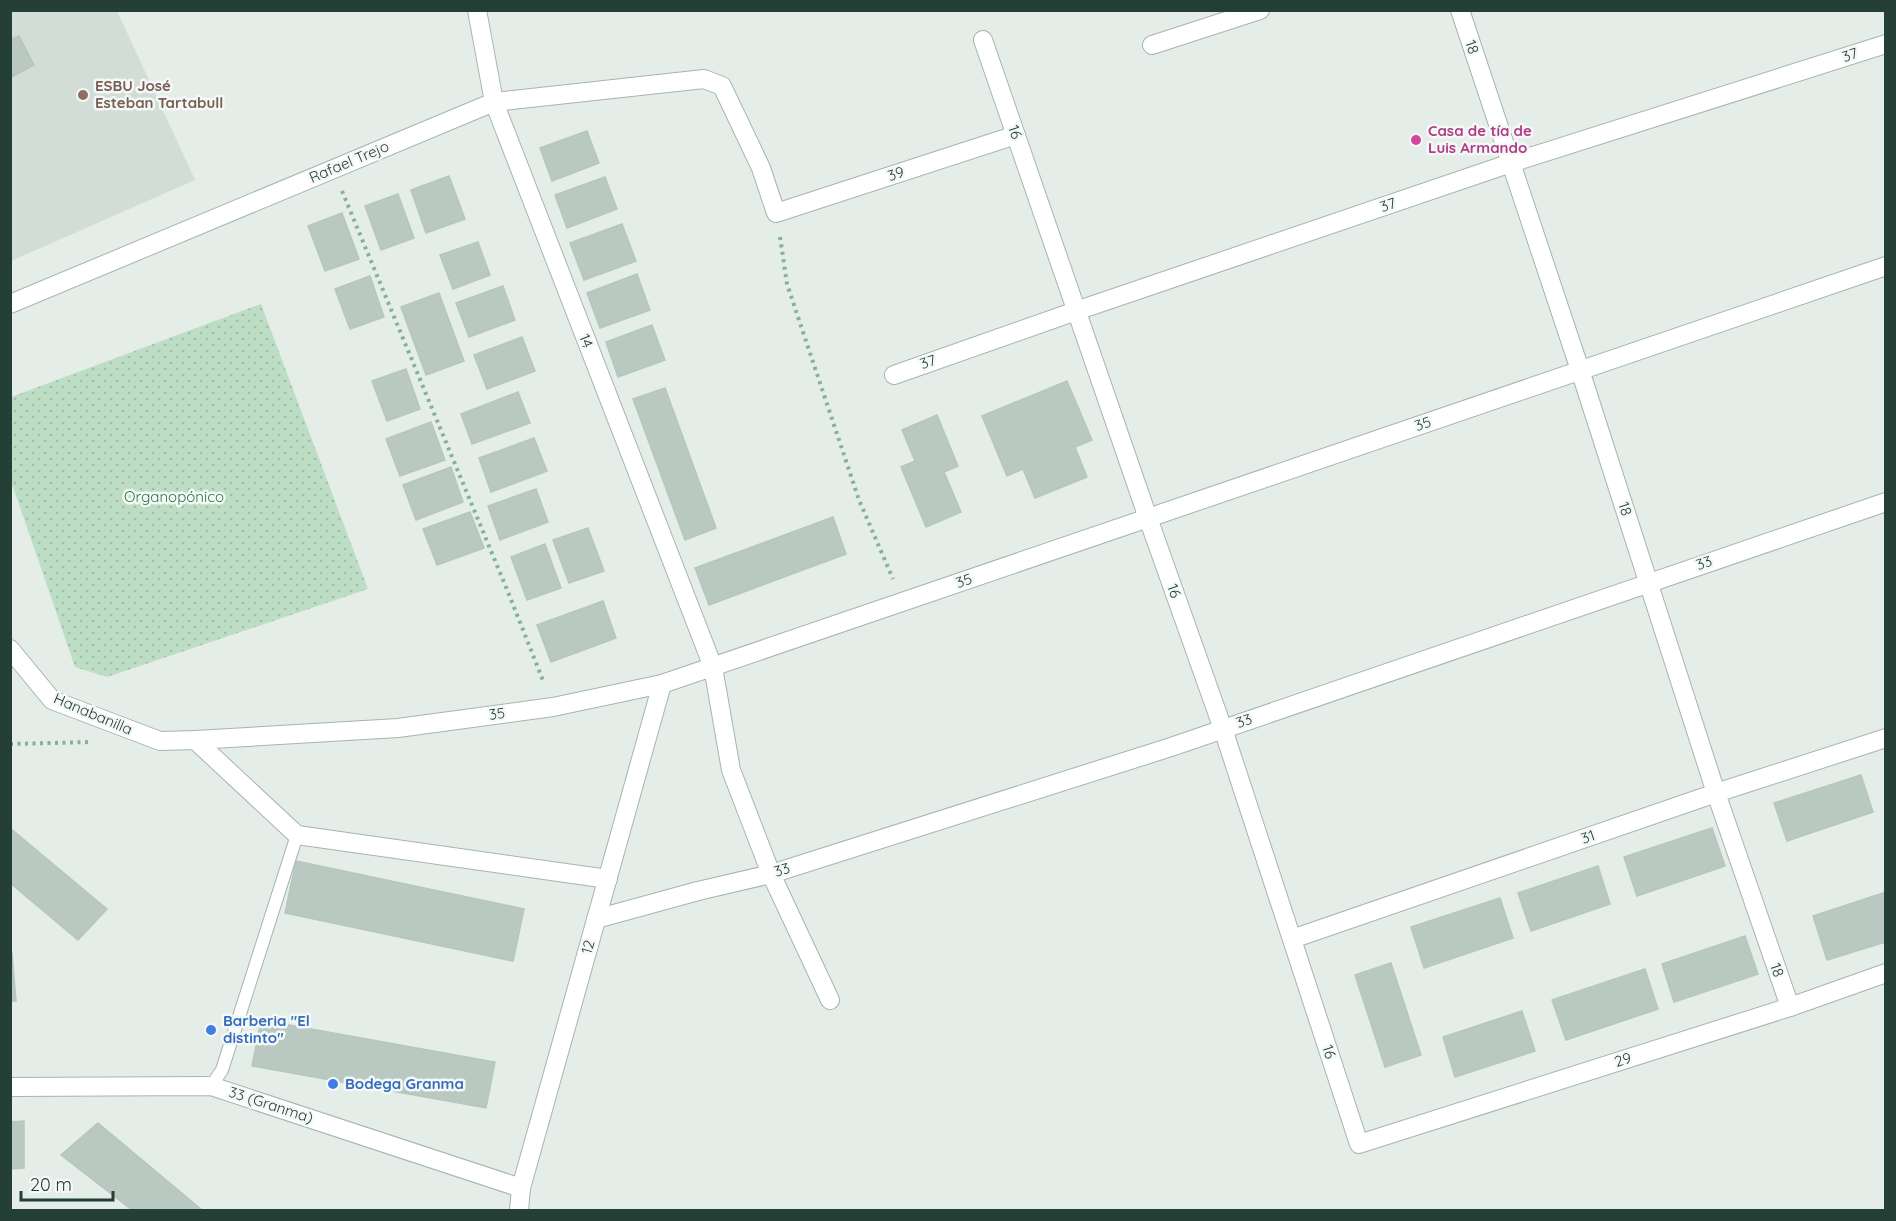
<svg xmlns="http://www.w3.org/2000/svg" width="1896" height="1221" font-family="Quicksand,sans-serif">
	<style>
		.built { fill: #d2ddd7 }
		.garden { fill: url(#garden-dots) }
		.building { fill: #b9c8c1; stroke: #b6c7bf; stroke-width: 1.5 }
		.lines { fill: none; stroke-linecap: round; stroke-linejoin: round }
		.service-casing { stroke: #a6b5af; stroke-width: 14 }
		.minor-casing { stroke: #a6b5af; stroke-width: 20 }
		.path { stroke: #84b0a0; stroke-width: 4; stroke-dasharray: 3 4.5; stroke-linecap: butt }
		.service { stroke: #fff; stroke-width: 12 }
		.minor { stroke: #fff; stroke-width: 18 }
		.education-dot { fill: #8d6e63; stroke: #f4f9f7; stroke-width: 2 }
		.hotel-dot { fill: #d1479c; stroke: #f4f9f7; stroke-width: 2 }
		.shop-dot { fill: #3f7fe0; stroke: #f4f9f7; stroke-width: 2 }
		.labels { text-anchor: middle; stroke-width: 5; stroke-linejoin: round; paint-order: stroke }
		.street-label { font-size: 15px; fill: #233f36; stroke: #f4f9f7 }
		.education-label { font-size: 15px; font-weight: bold; fill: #785e54; stroke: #f4f9f7; text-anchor: start }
		.hotel-label { font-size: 15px; font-weight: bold; fill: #b23c85; stroke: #f4f9f7; text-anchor: start }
		.park-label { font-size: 15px; fill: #2e7546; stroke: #f4f9f7 }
		.shop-label { font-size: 15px; font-weight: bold; fill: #366cbe; stroke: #f4f9f7; text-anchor: start }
	</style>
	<defs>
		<pattern id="garden-dots" width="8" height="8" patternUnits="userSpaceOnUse" patternTransform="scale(1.5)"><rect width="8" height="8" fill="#bddec4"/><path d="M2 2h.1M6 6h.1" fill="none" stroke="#a2c0a9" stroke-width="1.8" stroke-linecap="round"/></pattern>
	</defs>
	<rect width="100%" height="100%" fill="#e4ede8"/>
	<!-- built -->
	<path class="built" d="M11,11h106l78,169 -184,81z"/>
	<!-- garden -->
	<path class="garden" d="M261,304l107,285 -261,88 -32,-10 -64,-186v-84z"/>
	<!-- building -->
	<g class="building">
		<path d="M19,36l15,29 -24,13v-38z"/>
		<path d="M587,131l12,32 -47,18 -12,-33z"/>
		<path d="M449,176l16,43 -39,14 -15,-43z"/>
		<path d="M605,177l12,32 -50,19 -12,-33z"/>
		<path d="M398,194l16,44 -33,12 -16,-44z"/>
		<path d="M342,213l17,46 -34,12 -17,-45z"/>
		<path d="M622,224l14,37 -52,19 -14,-37z"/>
		<path d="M478,242l12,33 -37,14 -13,-34z"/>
		<path d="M637,274l13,36 -50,18 -13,-35z"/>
		<path d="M370,276l14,41 -34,12 -15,-40z"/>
		<path d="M503,286l12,34 -46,17 -13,-34z"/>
		<path d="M439,293l25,68 -38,14 -25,-68z"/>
		<path d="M652,325l13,35 -47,17 -12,-35z"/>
		<path d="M522,337l13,34 -48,18 -13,-34z"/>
		<path d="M406,369l14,40 -33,12 -15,-40z"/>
		<path d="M1067,381l25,59 -17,7 12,30 -52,21 -12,-29 -16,7 -25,-60z"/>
		<path d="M665,388l51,140 -31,12 -52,-141z"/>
		<path d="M518,392l12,31 -58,21 -11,-30z"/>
		<path d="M937,415l21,51 -14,6 17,40 -35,15 -25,-60 14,-6 -13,-31z"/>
		<path d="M431,422l14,38 -45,16 -14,-37z"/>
		<path d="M534,438l13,33 -56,21 -12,-34z"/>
		<path d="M451,467l12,35 -47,18 -13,-35z"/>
		<path d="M536,489l12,33 -48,18 -12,-34z"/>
		<path d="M470,512l14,36 -47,17 -14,-36z"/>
		<path d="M833,517l13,37 -137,51 -14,-37z"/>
		<path d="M588,528l16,43 -35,12 -16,-43z"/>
		<path d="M545,544l16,44 -34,12 -16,-43z"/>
		<path d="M603,601l13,37 -65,24 -14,-37z"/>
		<path d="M1861,775l12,37 -86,29 -13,-38z"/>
		<path d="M10,828l97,81 -29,31 -68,-57z"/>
		<path d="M1712,828l13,38 -88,30 -13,-39z"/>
		<path d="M296,861l228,48 -11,52 -228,-48z"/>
		<path d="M1598,866l12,38 -79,27 -13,-38z"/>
		<path d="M1886,892v50l-59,18 -14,-44z"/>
		<path d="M1500,898l13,40 -89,30 -13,-41z"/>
		<path d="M1745,936l13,38 -84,28 -12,-38z"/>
		<path d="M12,953l4,48h-6v-47z"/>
		<path d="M1391,963l30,92 -36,12 -30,-92z"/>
		<path d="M1645,969l13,40 -92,31 -14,-40z"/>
		<path d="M1522,1011l13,40 -80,26 -12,-40z"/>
		<path d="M261,1020l234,42 -9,46 -234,-42z"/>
		<path d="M24,1121v47l-14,1v-47z"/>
		<path d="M98,1123l104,87h-70l-71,-55z"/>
	</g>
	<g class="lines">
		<defs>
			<path id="service" d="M211,1086l11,-16 75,-235"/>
			<g id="minor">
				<path d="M477,10l17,92 219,565 18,103 40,104 59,126"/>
				<path d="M1460,10l120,360 136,423 74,214"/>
				<path d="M983,40l165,478 75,211 136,415 431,-137 96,-34"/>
				<path d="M1152,45l108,-35"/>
				<path d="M10,304l484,-202 210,-23 18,7 39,82 15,45 240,-78"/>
				<path d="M894,375l182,-64 435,-148 375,-119"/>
				<path d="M10,649l42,51 108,41 35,-1 203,-12 155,-21 109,-23 1224,-418"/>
				<path d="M195,740l102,95 311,44"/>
				<path d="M596,919l102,-28 73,-17 400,-127 715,-245"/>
				<path d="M1292,939l424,-146 170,-55"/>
				<path d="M10,1087l201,-1 310,102"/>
				<path d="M519,1210l2,-22 141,-504"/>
			</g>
		</defs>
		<!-- service casing -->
		<use href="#service" class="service-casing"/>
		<!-- minor casing -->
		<use href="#minor" class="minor-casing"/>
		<!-- path -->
		<g class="path">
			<path d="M342,191l166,401 36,91"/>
			<path d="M780,237l7,47 72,216 34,79"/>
			<path d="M10,744l81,-2"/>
		</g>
		<!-- service -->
		<use href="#service" class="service"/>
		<!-- minor -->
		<use href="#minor" class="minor"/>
	</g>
	<!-- markers -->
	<circle class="education-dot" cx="83" cy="95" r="6"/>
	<circle class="hotel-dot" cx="1416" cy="140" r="6"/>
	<g class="shop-dot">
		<circle cx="211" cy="1030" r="6"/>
		<circle cx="333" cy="1084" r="6"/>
	</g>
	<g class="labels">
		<!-- street labels -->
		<g class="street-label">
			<text transform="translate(1472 47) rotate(71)" y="5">18</text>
			<text transform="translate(1850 55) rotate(-18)" y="5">37</text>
			<text transform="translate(1015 132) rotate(71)" y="5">16</text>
			<text transform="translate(349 162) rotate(-23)" y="5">Rafael Trejo</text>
			<text transform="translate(896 174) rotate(-18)" y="5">39</text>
			<text transform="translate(1388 205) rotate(-19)" y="5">37</text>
			<text transform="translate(586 341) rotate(69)" y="5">14</text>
			<text transform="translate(928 362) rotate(-19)" y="5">37</text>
			<text transform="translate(1423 424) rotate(-19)" y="5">35</text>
			<text transform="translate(1625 509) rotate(72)" y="5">18</text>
			<text transform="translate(1704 563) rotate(-19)" y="5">33</text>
			<text transform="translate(964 581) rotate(-19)" y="5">35</text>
			<text transform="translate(1174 591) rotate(70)" y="5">16</text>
			<text transform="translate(93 714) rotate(23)" y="5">Hanabanilla</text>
			<text transform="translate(497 714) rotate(-8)" y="5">35</text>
			<text transform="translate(1244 721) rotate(-19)" y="5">33</text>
			<text transform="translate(1588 837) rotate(-19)" y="5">31</text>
			<text transform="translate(782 870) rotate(-17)" y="5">33</text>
			<text transform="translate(588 947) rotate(-74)" y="5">12</text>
			<text transform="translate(1777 970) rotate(71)" y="5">18</text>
			<text transform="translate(1329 1052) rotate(72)" y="5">16</text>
			<text transform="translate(1623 1060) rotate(-18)" y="5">29</text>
			<text transform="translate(271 1105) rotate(18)" y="5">33 (Granma)</text>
		</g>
		<!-- education labels -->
		<g class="education-label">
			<text x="95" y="91">ESBU José<tspan x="95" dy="17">Esteban Tartabull</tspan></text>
		</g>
		<!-- hotel labels -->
		<g class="hotel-label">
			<text x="1428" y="136">Casa de tía de<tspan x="1428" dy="17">Luis Armando</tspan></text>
		</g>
		<!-- park labels -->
		<g class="park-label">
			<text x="174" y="502">Organopónico</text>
		</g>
		<!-- shop labels -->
		<g class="shop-label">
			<text x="223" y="1026">Barberia "El<tspan x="223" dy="17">distinto"</tspan></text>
			<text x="345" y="1089">Bodega Granma</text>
		</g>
	</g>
	<!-- border -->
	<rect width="1896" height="1221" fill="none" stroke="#233f36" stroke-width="24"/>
	<!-- scale -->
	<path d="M21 1191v9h92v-9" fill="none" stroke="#233f36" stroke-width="3"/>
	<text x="30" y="1191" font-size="18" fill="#233f36" stroke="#f4f9f7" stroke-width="4.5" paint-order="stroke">20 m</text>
</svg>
